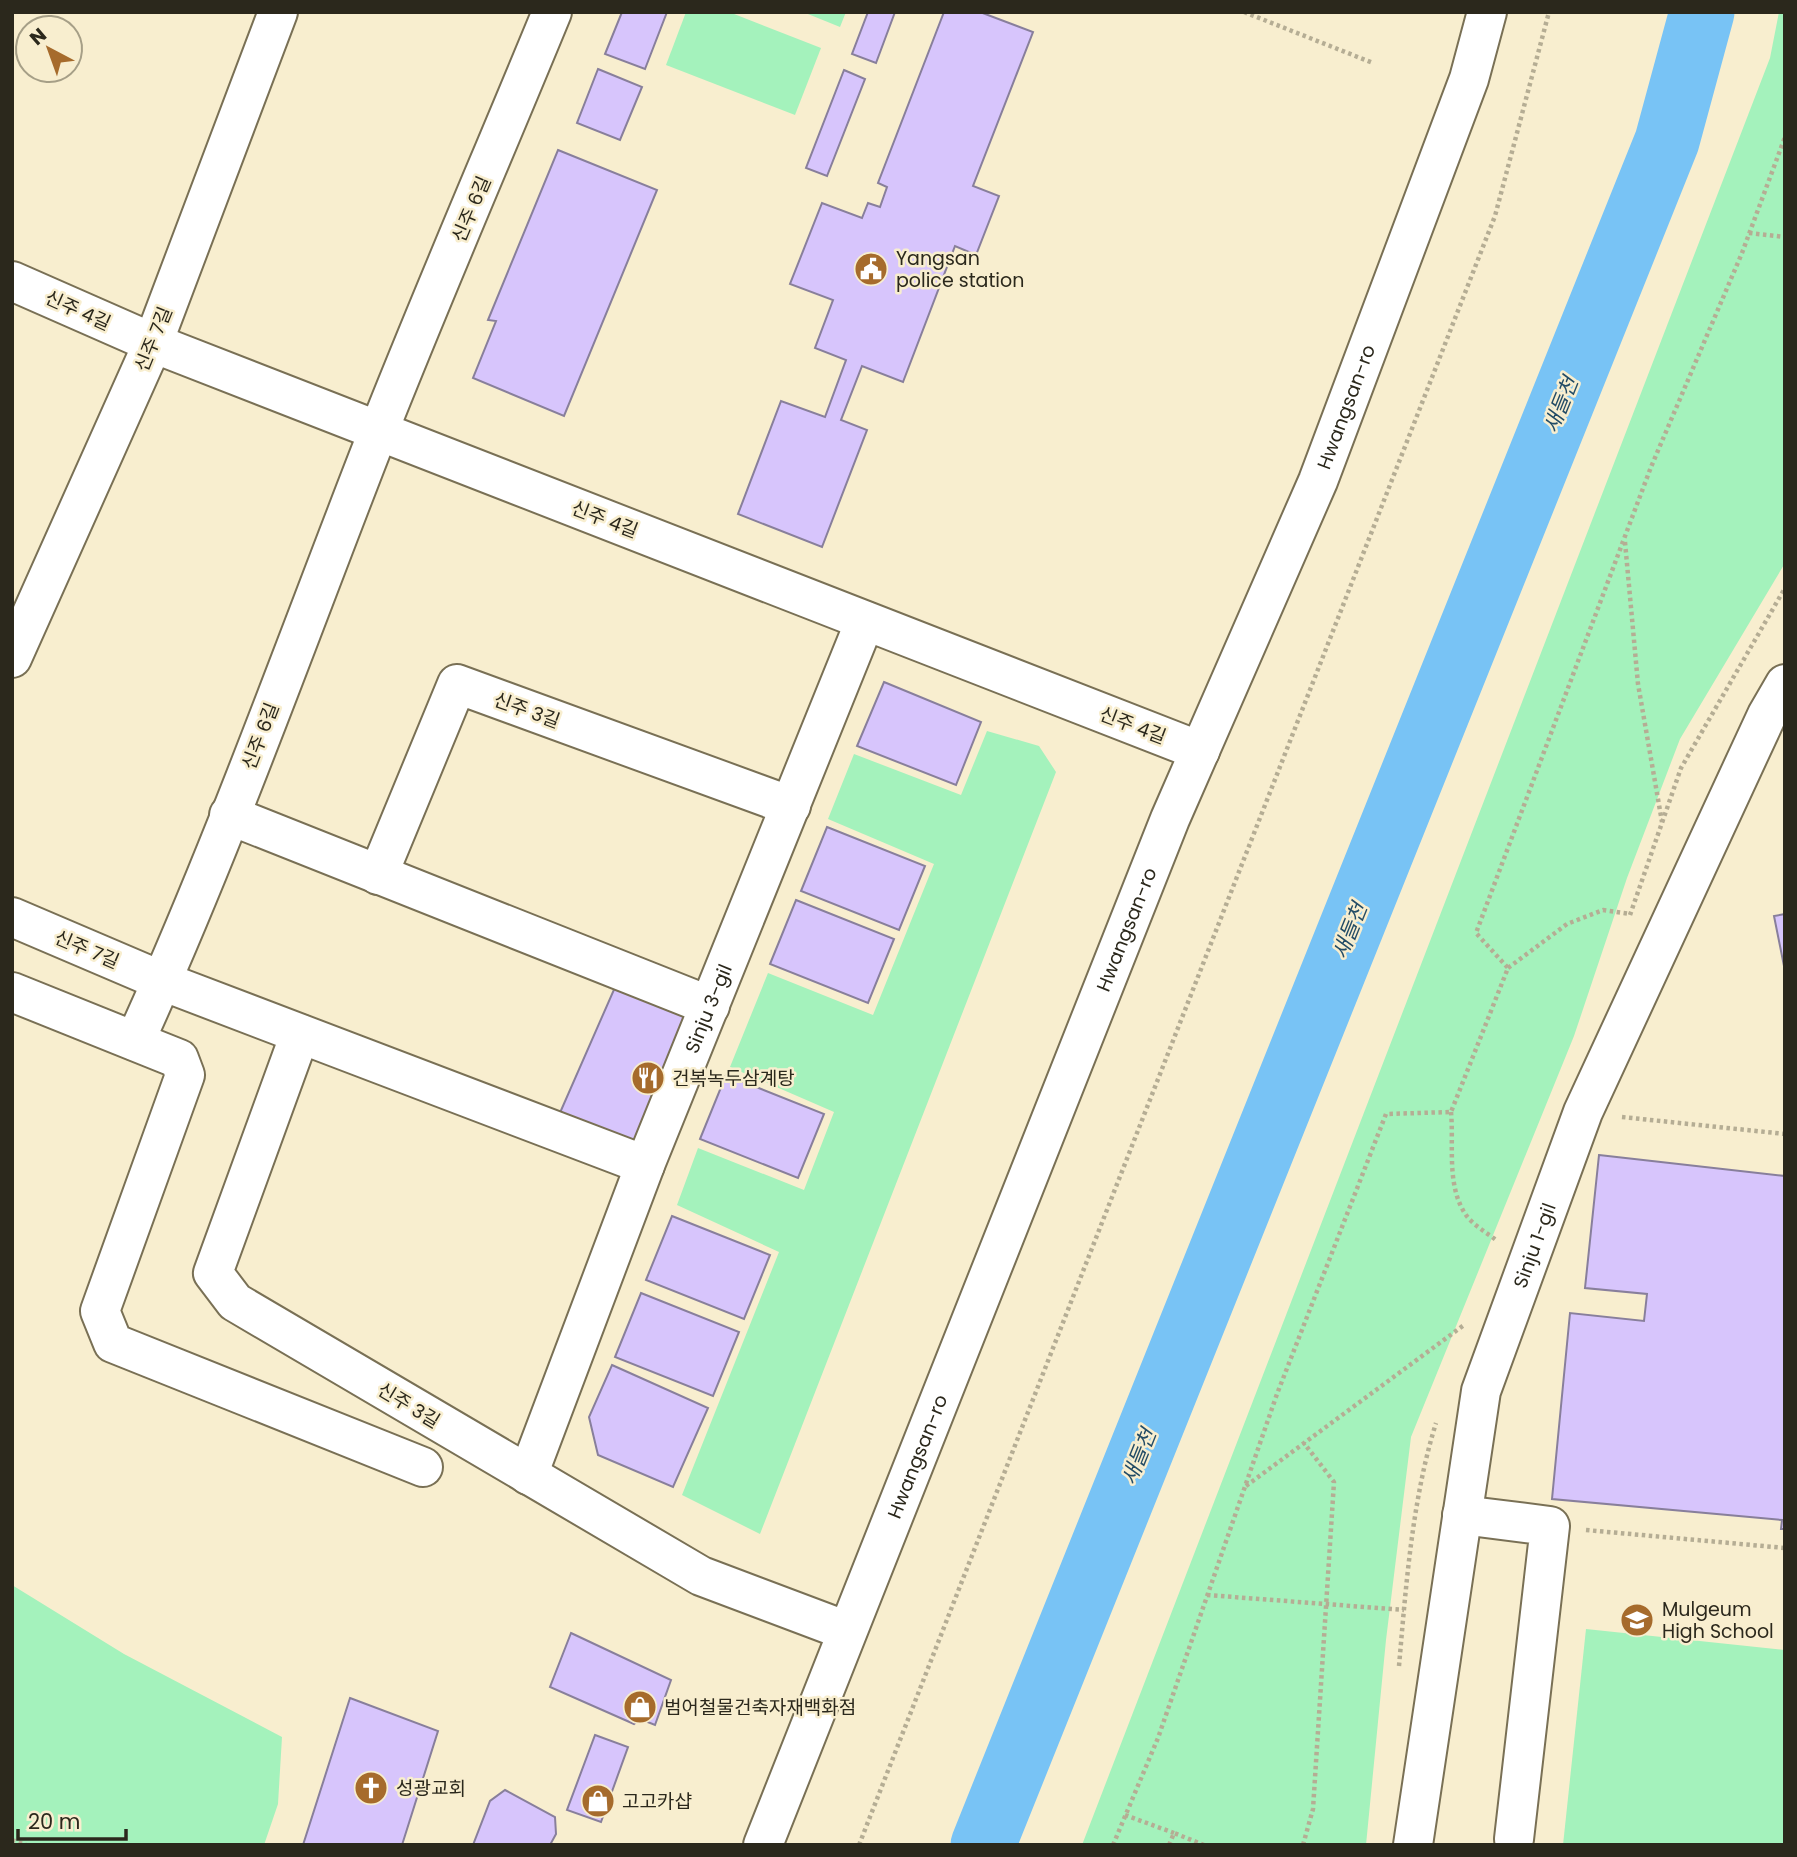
<svg xmlns="http://www.w3.org/2000/svg" width="1797" height="1857" font-family="Poppins,'Noto Sans KR',sans-serif">
	<style>
		.green { fill: #a4f2bc }
		.lines { fill: none; stroke-linecap: round; stroke-linejoin: round }
		.river { stroke: #78c3f5; stroke-width: 65 }
		.building { fill: #d7c5fc; stroke: #887f9b; stroke-width: 2 }
		.minor-casing { stroke: #797055; stroke-width: 42 }
		.major-casing { stroke: #797055; stroke-width: 42 }
		.path { stroke: #b5ad94; stroke-width: 4.5; stroke-dasharray: 3.5 3.5; stroke-linecap: butt }
		.minor { stroke: #fff; stroke-width: 38 }
		.major { stroke: #fff; stroke-width: 38 }
		.labels { text-anchor: middle; stroke-width: 5; stroke-linejoin: round; paint-order: stroke }
		.street-label { font-size: 19px; fill: #2b281c; stroke: #f8eecf }
		.poi-label { font-size: 19px; fill: #2b281c; stroke: #f8eecf; text-anchor: start }
		.water-label { font-size: 21px; font-style: italic; fill: #234c66; stroke: #f8eecf }
	</style>
	<rect width="100%" height="100%" fill="#f8eecf"/>
	<!-- green -->
	<g class="green">
		<path d="M686,12h43l92,36 -26,67 -129,-50z"/>
		<path d="M803,12h43l-6,15z"/>
		<path d="M1779,12h6v551l-105,176 -53,139 -53,158 -163,401 -25,203 -20,205h-284l688,-1787z"/>
		<path d="M987,731l52,15 17,26 -296,762 -78,-39 97,-243 -102,-47 21,-57 106,42 30,-78 -104,-45 38,-94 105,42 61,-151 -106,-45 26,-65 107,41z"/>
		<path d="M12,1585l112,69 158,83 -4,67 -14,41h-252z"/>
		<path d="M1586,1629l199,21v195h-222z"/>
	</g>
	<g class="lines">
		<!-- river -->
		<path class="river" d="M983,1845l684,-1704 35,-129"/>
	</g>
	<!-- building -->
	<g class="building">
		<path d="M622,12h45l-22,57 -40,-15z"/>
		<path d="M868,12h27l-19,51 -24,-9z"/>
		<path d="M944,12h36l53,20 -60,154 26,10 -23,59 -21,-9 -52,136 -41,-16 -21,54 26,10 -45,117 -84,-33 43,-113 44,16 21,-57 -31,-12 18,-48 -43,-16 32,-81 40,15 6,-15 12,4 7,-20 -9,-4z"/>
		<path d="M598,69l44,18 -22,53 -43,-17z"/>
		<path d="M844,70l21,9 -38,97 -21,-8z"/>
		<path d="M558,150l99,40 -93,226 -91,-38 23,-57 -8,-1z"/>
		<path d="M884,682l97,40 -25,63 -99,-39z"/>
		<path d="M827,827l98,39 -26,64 -98,-39z"/>
		<path d="M796,900l98,39 -26,64 -98,-39z"/>
		<path d="M1785,914v57l-11,-55z"/>
		<path d="M616,985l76,33 -56,131 -77,-34z"/>
		<path d="M726,1075l98,39 -26,64 -98,-39z"/>
		<path d="M1599,1155l186,21v353h-4l1,-9 -230,-21 18,-186 74,8 3,-27 -62,-6z"/>
		<path d="M672,1216l98,39 -26,64 -98,-39z"/>
		<path d="M641,1293l98,39 -26,64 -98,-39z"/>
		<path d="M612,1365l96,43 -35,79 -75,-32 -9,-38z"/>
		<path d="M571,1633l100,47 -16,45 -15,-6 -6,5 -84,-37z"/>
		<path d="M350,1698l88,33 -36,114h-99z"/>
		<path d="M595,1735l33,12 -27,75 -34,-12z"/>
		<path d="M505,1790l50,27 1,17 -6,11h-77l17,-44z"/>
	</g>
	<g class="lines">
		<defs>
			<g id="minor">
				<path d="M12,281l141,62 1047,408"/>
				<path d="M12,658l141,-315 125,-331"/>
				<path d="M229,815l481,191"/>
				<path d="M378,875l79,-191 334,122"/>
				<path d="M12,917l150,64 483,184"/>
				<path d="M12,992l167,67 6,16 -85,236 13,32 310,124"/>
				<path d="M300,1034l-87,239 22,29 466,274 146,55"/>
				<path d="M135,1041c90,-198 163,-404 242,-606 56,-142 117,-282 175,-423"/>
				<path id="s1" d="M528,1475l117,-310 220,-544"/>
				<path d="M1462,1515l88,11 -36,313"/>
				<path id="s2" d="M1413,1845l68,-454 102,-279 184,-397 18,-31"/>
			</g>
			<g id="major">
				<path id="s3" d="M763,1845l407,-1026 148,-338 151,-402 18,-67"/>
			</g>
		</defs>
		<!-- minor casing -->
		<use href="#minor" class="minor-casing"/>
		<!-- major casing -->
		<use href="#major" class="major-casing"/>
		<!-- path -->
		<g class="path">
			<path d="M1244,12l129,51"/>
			<path d="M1749,233l36,4"/>
			<path d="M1625,542l13,142 24,138"/>
			<path d="M1630,915l51,-147 104,-180"/>
			<path d="M1508,968l59,-44 36,-14 27,4"/>
			<path d="M1451,1112c3,33 -5,74 15,103 7,10 21,18 30,25"/>
			<path d="M1622,1117l163,17"/>
			<path d="M1246,1486l218,-161"/>
			<path d="M1586,1530l199,18"/>
			<path d="M1207,1595l197,15"/>
			<path d="M1399,1666c7,-80 13,-166 37,-243"/>
			<path d="M1125,1815l49,18"/>
			<path d="M12,1840l14,5"/>
			<path d="M859,1845l636,-1629 54,-204"/>
			<path d="M1113,1845l45,-107 119,-344 109,-280 65,-2 57,-144 -32,-35 175,-466 91,-214 43,-116"/>
			<path d="M1169,1845l5,-12 30,12"/>
			<path d="M1303,1845l10,-36 21,-327 -30,-39"/>
		</g>
		<!-- minor -->
		<use href="#minor" class="minor"/>
		<!-- major -->
		<use href="#major" class="major"/>
	</g>
	<!-- icons -->
	<defs>
		<symbol id="civic-disc" viewBox="-11 -11 22 22"><circle r="9.5" fill="#a66b2c" stroke="#f8eecf"/><path d="M-.6-6.5H3V-4.5H.6V-3L4-1V1h2V6H-6V1h2V-1L-.6-3ZM-1.2 2.5V6h2.4V2.5Z" fill="#fff"/></symbol>
		<symbol id="restaurant-disc" viewBox="-11 -11 22 22"><circle r="9.5" fill="#a66b2c" stroke="#f8eecf"/><path d="M-5-6h1v4h1v-4h1v4h1v-4h1v5L-1.5 .5V6h-2V.5L-5-1ZM5-6V6H3V1.5H1.5Q1.5-4 5-6Z" fill="#fff"/></symbol>
		<symbol id="school-disc" viewBox="-11 -11 22 22"><circle r="9.5" fill="#a66b2c" stroke="#f8eecf"/><path d="M0-5L7-2L0 1L-7-2ZM-4 1L0 2.5L4 1V4Q0 6-4 4Z" fill="#fff"/></symbol>
		<symbol id="shop-disc" viewBox="-11 -11 22 22"><circle r="9.5" fill="#a66b2c" stroke="#f8eecf"/><path d="M-5-2.5h2.3a2.7 3.5 0 0 1 5.4 0H5L5.5 6h-11ZM-1.5-2.5h3a1.5 2.3 0 0 0-3 0Z" fill="#fff"/></symbol>
		<symbol id="church-disc" viewBox="-11 -11 22 22"><circle r="9.5" fill="#a66b2c" stroke="#f8eecf"/><path d="M-1.2-6h2.4v3.5h3.3v2.4h-3.3V6h-2.4V-.1h-3.3v-2.4h3.3Z" fill="#fff"/></symbol>
	</defs>
	<g fill-rule="evenodd">
		<use href="#civic-disc" x="852" y="250" width="38" height="38"/>
		<use href="#restaurant-disc" x="629" y="1059" width="38" height="38"/>
		<use href="#school-disc" x="1618" y="1601" width="38" height="38"/>
		<use href="#shop-disc" x="621" y="1688" width="38" height="38"/>
		<use href="#church-disc" x="352" y="1769" width="38" height="38"/>
		<use href="#shop-disc" x="579" y="1782" width="38" height="38"/>
	</g>
	<g class="labels">
		<!-- street labels -->
		<g class="street-label">
			<text transform="translate(471 209) rotate(-67)" y="7">신주 6길</text>
			<text transform="translate(78 310) rotate(24)" y="7">신주 4길</text>
			<text transform="translate(153 339) rotate(-68)" y="7">신주 7길</text>
			<text dy="7" stroke="none"><textPath href="#s3" startOffset="1552">Hwangsan-ro</textPath></text>
			<text transform="translate(605 519) rotate(21)" y="7">신주 4길</text>
			<text transform="translate(527 710) rotate(20)" y="7">신주 3길</text>
			<text transform="translate(1133 725) rotate(21)" y="7">신주 4길</text>
			<text transform="translate(260 736) rotate(-69)" y="7">신주 6길</text>
			<text dy="7" stroke="none"><textPath href="#s3" startOffset="985">Hwangsan-ro</textPath></text>
			<text transform="translate(87 949) rotate(23)" y="7">신주 7길</text>
			<text dy="7" stroke="none"><textPath href="#s1" startOffset="500">Sinju 3-gil</textPath></text>
			<text dy="7" stroke="none"><textPath href="#s2" startOffset="614">Sinju 1-gil</textPath></text>
			<text transform="translate(409 1405) rotate(31)" y="7">신주 3길</text>
			<text dy="7" stroke="none"><textPath href="#s3" startOffset="418">Hwangsan-ro</textPath></text>
		</g>
		<!-- poi labels -->
		<g class="poi-label">
			<text x="896" y="265">Yangsan<tspan x="896" dy="22">police station</tspan></text>
			<text x="672" y="1085">건복녹두삼계탕</text>
			<text x="1662" y="1616">Mulgeum<tspan x="1662" dy="22">High School</tspan></text>
			<text x="664" y="1714">범어철물건축자재백화점</text>
			<text x="396" y="1795">성광교회</text>
			<text x="622" y="1808">고고카샵</text>
		</g>
		<!-- water labels -->
		<g class="water-label">
			<text transform="translate(1561 405) rotate(-68)" y="7">새들천</text>
			<text transform="translate(1350 931) rotate(-68)" y="7">새들천</text>
			<text transform="translate(1139 1457) rotate(-68)" y="7">새들천</text>
		</g>
	</g>
	<!-- border -->
	<rect width="1797" height="1857" fill="none" stroke="#2b281c" stroke-width="28"/>
	<!-- north arrow -->
	<g transform="translate(49 49) rotate(319)"><circle r="33" fill="#f8eecf" stroke="#a69f87" stroke-width="2"/>
	<path d="M0-5L12 26L0 18L-12 26Z" fill="#a66b2c"/>
	<text y="-10" font-size="19" font-weight="bold" text-anchor="middle" fill="#2b281c">N</text>
	</g>
	<!-- scale -->
	<path d="M18 1829v10h108v-10" fill="none" stroke="#2b281c" stroke-width="3.5"/>
	<text x="28" y="1829" font-size="21" fill="#2b281c" stroke="#f8eecf" stroke-width="5" paint-order="stroke">20 m</text>
</svg>
